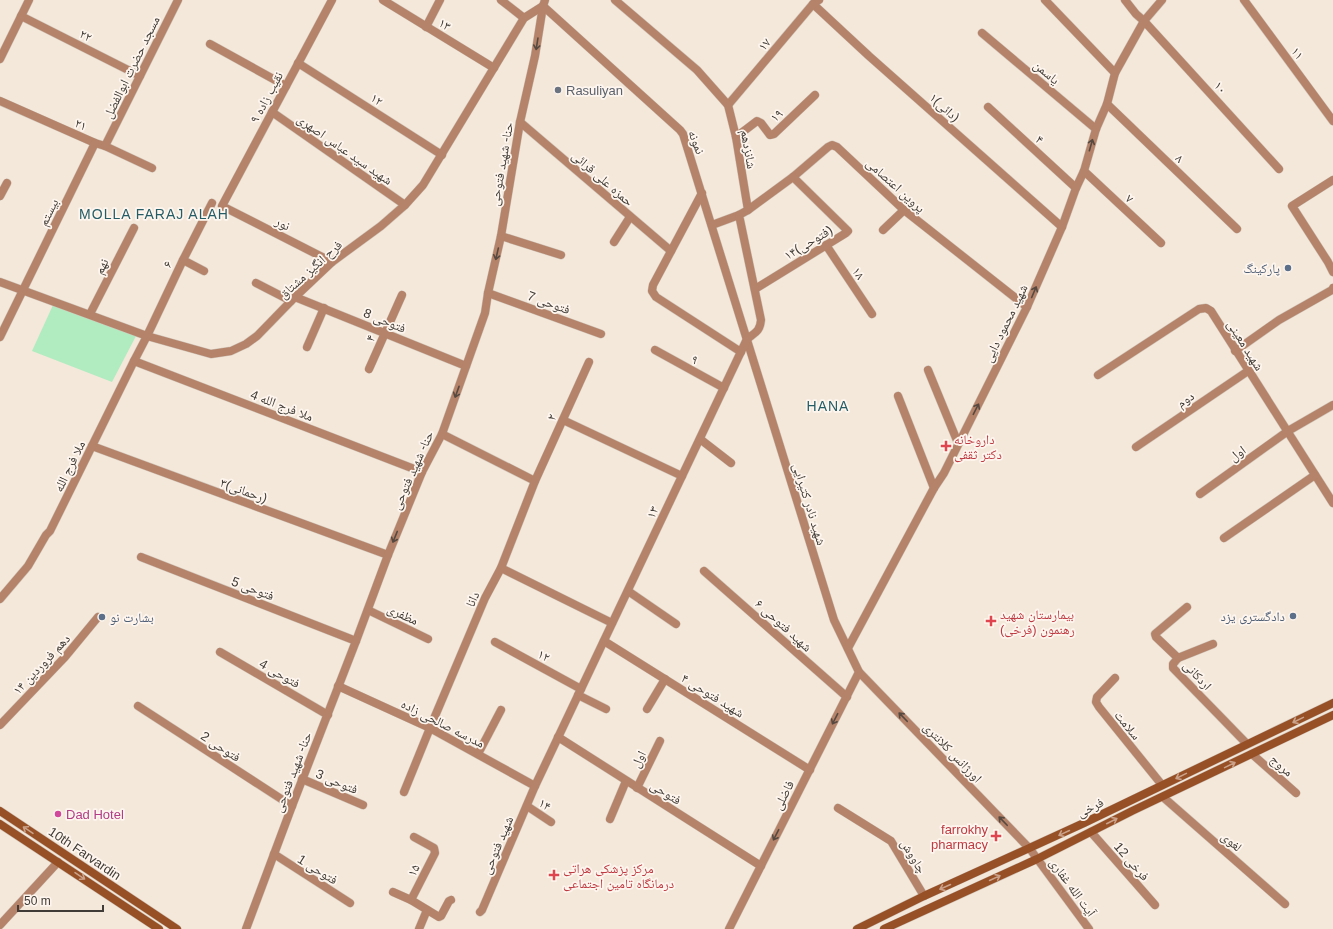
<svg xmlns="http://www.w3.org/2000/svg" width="1333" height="929" font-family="Helvetica,'Noto Naskh Arabic',sans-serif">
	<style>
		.green { fill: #b0ecc0 }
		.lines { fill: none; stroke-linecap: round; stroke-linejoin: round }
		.minor-casing { stroke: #d0c5ba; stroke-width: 9 }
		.secondary-casing { stroke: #d0c5ba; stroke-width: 9 }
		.minor { stroke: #b58369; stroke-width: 8 }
		.secondary { stroke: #974f26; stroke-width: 8 }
		.oneway { stroke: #574940 }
		.oneway2 { stroke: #caa28a }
		.worship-dot { fill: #6b7280; stroke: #fef6ee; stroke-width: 1.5 }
		.service-dot { fill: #5c6f8a; stroke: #fef6ee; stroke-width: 1.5 }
		.health-dot { fill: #e0444e; stroke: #fef6ee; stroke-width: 1.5 }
		.hotel-dot { fill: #d1479c; stroke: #fef6ee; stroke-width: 1.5 }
		.labels { text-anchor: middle; stroke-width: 3.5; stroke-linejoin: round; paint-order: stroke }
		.street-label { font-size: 13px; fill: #403b36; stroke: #fef6ee }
		.worship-label { font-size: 13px; fill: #5b616d; stroke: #fef6ee; text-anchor: start }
		.service-label { font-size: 13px; fill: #4e5e75; stroke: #fef6ee; text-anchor: end }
		.health-label { font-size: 13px; fill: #be3a42; stroke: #fef6ee; text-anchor: start }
		.hotel-label { font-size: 13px; fill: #b23c85; stroke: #fef6ee; text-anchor: start }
		.neighbourhood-label { font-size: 14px; letter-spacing: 1px; fill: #255d67; stroke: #fef6ee }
	</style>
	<rect width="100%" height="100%" fill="#f4e8db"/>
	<!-- green -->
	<path class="green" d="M53,305l83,31 -24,46 -80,-31z"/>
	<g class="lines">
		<defs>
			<g id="minor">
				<path d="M332,0l-110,206 110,56"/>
				<path d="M383,0l111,68"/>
				<path d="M501,0l23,18"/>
				<path d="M1045,0l70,73"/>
				<path d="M1125,0l11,14 8,7 135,148"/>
				<path d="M1244,0l89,121"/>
				<path d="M813,4l56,52 193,171"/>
				<path d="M543,6l137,124 3,4 151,486 25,52 171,177 59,80"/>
				<path d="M21,16l119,60"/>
				<path d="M426,27l14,-27"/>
				<path d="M982,33l114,96"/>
				<path d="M210,44l76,42"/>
				<path d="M0,59l29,-59"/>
				<path d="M298,63l144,92"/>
				<path d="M0,101l95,42 10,3 47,22"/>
				<path d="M1107,104l130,125"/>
				<path d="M728,105l85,-101 6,-4"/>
				<path d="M988,107l88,81"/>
				<path d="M272,112l133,93"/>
				<path d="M520,122l151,129"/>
				<path d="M736,137l21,-16 4,2 9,12 4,-1 41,-39"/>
				<path d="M105,146l73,-146"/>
				<path d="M1084,171l77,72"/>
				<path d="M1333,180l-41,26 36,56 5,10"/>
				<path d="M702,193l-49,92 -1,6 4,6 85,55"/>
				<path d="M0,196l7,-13"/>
				<path d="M748,210l45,-33 35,-30 4,-2 5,2 67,63 123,97"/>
				<path d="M712,225l27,-10"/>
				<path d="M883,230l21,-20"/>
				<path d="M501,236l60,19"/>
				<path d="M614,242l16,-25"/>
				<path d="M826,245l46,69"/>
				<path d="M183,260l21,11"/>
				<path d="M0,282l147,54 64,18 20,-3 15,-7 11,-8 38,-39 37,-35 49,-36 24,-21 18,-20 101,-167 19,-12"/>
				<path d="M256,283l35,18"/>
				<path d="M755,289l91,-56 2,-2 -55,-54"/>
				<path d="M488,293l113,41"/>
				<path d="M295,297l171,69"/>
				<path d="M90,314l44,-86"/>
				<path d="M0,337l95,-194"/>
				<path d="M307,347l17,-39"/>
				<path d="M655,350l69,38"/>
				<path d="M1235,351l44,-31 53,-30 1,-2"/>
				<path d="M134,361l288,111"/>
				<path d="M369,369l33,-74"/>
				<path d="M928,370l30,73"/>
				<path d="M1098,375l101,-66 7,-1 5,3 122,192"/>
				<path d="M898,396l36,92"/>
				<path d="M563,420l119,56"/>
				<path d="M442,434l93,47"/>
				<path d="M700,439l31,24"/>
				<path d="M92,446l296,109"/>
				<path d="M1136,447l112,-76"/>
				<path d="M1200,494l88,-63 45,-26"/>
				<path d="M1224,538l91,-63"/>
				<path d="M141,557l215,84"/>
				<path d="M501,568l111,55"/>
				<path d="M704,571l143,126"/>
				<path d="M628,591l48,33"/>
				<path d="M0,599l28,-33 18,-31 4,-4 84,-170 13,-25 36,-76 29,-57"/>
				<path d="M1187,607l-32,27 1,3 22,21 -5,6v4l74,76"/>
				<path d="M368,610l60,29"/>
				<path d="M604,641l206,129"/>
				<path d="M495,642l86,47"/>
				<path d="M848,648l86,-160 10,-15 83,-166 35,-80 14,-39 8,-17 12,-42 11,-25 8,-31 29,-52 18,-21"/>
				<path d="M220,652l108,63"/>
				<path d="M1178,658l35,-14"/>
				<path d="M1115,678l-18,19 -1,5 3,5 63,78"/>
				<path d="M338,686l92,42 105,58"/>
				<path d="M578,695l28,14"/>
				<path d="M138,706l154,100"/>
				<path d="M647,709l18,-30"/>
				<path d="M0,725l65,-68 33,-40"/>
				<path d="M558,737l203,129"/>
				<path d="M478,754l23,-44"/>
				<path d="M1252,754l44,39"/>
				<path d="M302,779l61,26"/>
				<path d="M637,788l23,-47"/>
				<path d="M404,792l26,-64 55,-130 16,-30 34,-87 54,-119"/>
				<path d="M1163,797l122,107"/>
				<path d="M527,806l24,16"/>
				<path d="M838,808l53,33 33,55"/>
				<path d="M610,819l16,-38"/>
				<path d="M1091,832l64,73"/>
				<path d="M274,854l76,49"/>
				<path d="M393,892l18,8 28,17 2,-1 8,-15 2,-1"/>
				<path d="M411,900l24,-47 -1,-5 -20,-11"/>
				<path d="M480,912l2,-2 53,-124 212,-447c9,-7 13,-8 14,-19l-22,-105 9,-5 -12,-73 -8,-32 -31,-35 -82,-70"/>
				<path d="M0,925l58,-63"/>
				<path d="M246,929l46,-123 64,-165 32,-86 34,-83 20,-38 43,-121 3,-20 13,-57 19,-114 15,-66 8,-50 2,-6"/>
				<path d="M419,929l8,-19"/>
				<path d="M729,929l130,-257"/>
			</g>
			<g id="secondary">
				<path d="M0,811l177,118"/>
				<path d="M0,824l159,105"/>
				<path d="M857,929l67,-33 160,-73 249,-120"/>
				<path d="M884,929l153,-70 95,-48 201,-96"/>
			</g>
		</defs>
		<!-- minor casing -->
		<use href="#minor" class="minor-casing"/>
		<!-- secondary casing -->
		<use href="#secondary" class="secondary-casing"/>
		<!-- minor -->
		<use href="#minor" class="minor"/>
		<!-- secondary -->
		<use href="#secondary" class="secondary"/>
	</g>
	<!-- one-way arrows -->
	<defs><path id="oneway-shaft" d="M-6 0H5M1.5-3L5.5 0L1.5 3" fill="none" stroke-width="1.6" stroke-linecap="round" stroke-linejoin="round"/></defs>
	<g class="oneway">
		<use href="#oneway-shaft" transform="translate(537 44) rotate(99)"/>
		<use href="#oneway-shaft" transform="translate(1091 145) rotate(-74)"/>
		<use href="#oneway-shaft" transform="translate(497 254) rotate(103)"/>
		<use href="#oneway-shaft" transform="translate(1034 292) rotate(-67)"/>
		<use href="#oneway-shaft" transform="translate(457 392) rotate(110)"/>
		<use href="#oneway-shaft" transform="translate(976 409) rotate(-63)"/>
		<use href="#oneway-shaft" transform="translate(395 537) rotate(112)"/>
		<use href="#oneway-shaft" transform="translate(903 717) rotate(-134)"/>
		<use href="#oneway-shaft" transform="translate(835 719) rotate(117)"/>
		<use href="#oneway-shaft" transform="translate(1003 821) rotate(-134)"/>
		<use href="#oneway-shaft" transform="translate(776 835) rotate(117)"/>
	</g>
	<g class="oneway2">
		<use href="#oneway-shaft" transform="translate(1298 720) rotate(154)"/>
		<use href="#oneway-shaft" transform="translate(1230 765) rotate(-26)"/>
		<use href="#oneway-shaft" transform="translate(1181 776) rotate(154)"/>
		<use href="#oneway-shaft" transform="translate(1112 821) rotate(-27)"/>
		<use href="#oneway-shaft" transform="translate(28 830) rotate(-146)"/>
		<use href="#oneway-shaft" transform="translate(1064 833) rotate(155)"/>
		<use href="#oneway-shaft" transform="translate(80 876) rotate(34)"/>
		<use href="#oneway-shaft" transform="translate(995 878) rotate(-25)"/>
		<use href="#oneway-shaft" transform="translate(945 887) rotate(156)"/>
	</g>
	<!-- markers -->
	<circle class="worship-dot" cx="558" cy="90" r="4"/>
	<g class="service-dot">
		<circle cx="1288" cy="268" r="4"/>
		<circle cx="1293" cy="616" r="4"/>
		<circle cx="102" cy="617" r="4"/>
	</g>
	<g class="health-dot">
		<path d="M944 440h4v4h4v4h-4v4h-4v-4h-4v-4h4z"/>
		<path d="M989 615h4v4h4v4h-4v4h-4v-4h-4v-4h4z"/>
		<path d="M994 830h4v4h4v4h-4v4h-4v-4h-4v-4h4z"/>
		<path d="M552 869h4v4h4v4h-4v4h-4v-4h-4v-4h4z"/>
	</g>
	<circle class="hotel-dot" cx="58" cy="814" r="4"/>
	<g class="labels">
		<!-- street labels -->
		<g class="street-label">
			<text transform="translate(445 24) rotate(31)" y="5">۱۳</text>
			<text transform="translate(86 35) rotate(27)" y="5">۲۲</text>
			<text transform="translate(764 44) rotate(-50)" y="5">۱۷</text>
			<text transform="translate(1298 53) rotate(53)" y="5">۱۱</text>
			<text transform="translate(131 67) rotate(-64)" y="5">مسجد حضرت ابوالفضل</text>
			<text transform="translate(1047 72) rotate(40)" y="5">یاسمن</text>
			<text transform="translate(1221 87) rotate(48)" y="5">۱۰</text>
			<text transform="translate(266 97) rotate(-62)" y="5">نقیب زاده ۹</text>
			<text transform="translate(377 99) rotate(33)" y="5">۱۲</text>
			<text transform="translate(945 107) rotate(42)" y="5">۱(دائی)</text>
			<text transform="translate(776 115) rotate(-43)" y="5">۱۹</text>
			<text transform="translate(81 124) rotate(24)" y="5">۲۱</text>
			<text transform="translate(1040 139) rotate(42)" y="5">۴</text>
			<text transform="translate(697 142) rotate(69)" y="5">نمونه</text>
			<text transform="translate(345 149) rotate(35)" y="5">شهید سید عباس اصهری</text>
			<text transform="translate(749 149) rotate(80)" y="5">شانزدهم</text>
			<text transform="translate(1180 158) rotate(44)" y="5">۸</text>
			<text transform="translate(501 164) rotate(-80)" y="5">حنا- شهید فتوحی</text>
			<text transform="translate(603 178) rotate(41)" y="5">حمزه علی قرائی</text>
			<text transform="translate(896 185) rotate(42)" y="5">پروین اعتصامی</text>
			<text transform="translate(1130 198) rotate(43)" y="5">۷</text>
			<text transform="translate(48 212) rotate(-64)" y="5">بیستم</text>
			<text transform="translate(283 223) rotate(27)" y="5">نور</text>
			<text transform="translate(808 242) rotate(-31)" y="5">۱۴(فتوحی)</text>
			<text transform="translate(167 264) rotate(-65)" y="5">۶</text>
			<text transform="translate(101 266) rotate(-63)" y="5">نهم</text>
			<text transform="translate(310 269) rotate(-42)" y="5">فرح انگیز مشتاق</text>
			<text transform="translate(859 273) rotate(57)" y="5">۱۸</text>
			<text transform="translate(549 302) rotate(20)" y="5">فتوحی 7</text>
			<text transform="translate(385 320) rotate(22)" y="5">فتوحی 8</text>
			<text transform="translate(1005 323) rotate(-64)" y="5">شهید محمود دایی</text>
			<text transform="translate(370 338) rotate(-65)" y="5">۴</text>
			<text transform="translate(1246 345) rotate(58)" y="5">شهید معینی</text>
			<text transform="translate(695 359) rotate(29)" y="5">۹</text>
			<text transform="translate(1185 399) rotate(-34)" y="5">دوم</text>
			<text transform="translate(282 405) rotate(21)" y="5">4 ملا فرج الله</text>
			<text transform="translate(551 417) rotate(-66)" y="5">۲</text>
			<text transform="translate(1237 453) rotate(-36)" y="5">اول</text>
			<text transform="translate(69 466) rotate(-64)" y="5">ملا فرج الله</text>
			<text transform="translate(412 470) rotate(-66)" y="5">حنا- شهید فتوحی</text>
			<text transform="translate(244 490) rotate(20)" y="5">۳(رحمانی)</text>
			<text transform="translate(810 504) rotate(73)" y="5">شهید نادر کتیرایی</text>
			<text transform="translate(652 512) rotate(-65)" y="5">۱۳</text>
			<text transform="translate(253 588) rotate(21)" y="5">فتوحی 5</text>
			<text transform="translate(472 599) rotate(-66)" y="5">دانا</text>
			<text transform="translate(403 614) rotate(25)" y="5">مظفری</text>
			<text transform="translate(784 625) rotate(42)" y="5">شهید فتوحی ۶</text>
			<text transform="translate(544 655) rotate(28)" y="5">۱۲</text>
			<text transform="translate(41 664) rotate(-47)" y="5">دهم فروردین ۱۴</text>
			<text transform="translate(280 673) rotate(30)" y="5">فتوحی 4</text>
			<text transform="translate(1198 675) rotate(47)" y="5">اردکانی</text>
			<text transform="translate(713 695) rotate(32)" y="5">شهید فتوحی ۴</text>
			<text transform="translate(443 723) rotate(27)" y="5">مدرسه صالحی زاده</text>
			<text transform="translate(1128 725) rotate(51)" y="5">سلامت</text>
			<text transform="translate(221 746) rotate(33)" y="5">فتوحی 2</text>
			<text transform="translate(953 752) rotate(46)" y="5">اورژانس کلانتری</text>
			<text transform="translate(638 759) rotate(-63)" y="5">اول</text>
			<text transform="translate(1282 765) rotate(42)" y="5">مروج</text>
			<text transform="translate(292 772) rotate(-69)" y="5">حنا- شهید فتوحی</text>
			<text transform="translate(337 781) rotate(23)" y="5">فتوحی 3</text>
			<text transform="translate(666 792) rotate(32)" y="5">فتوحی</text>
			<text transform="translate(783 795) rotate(-63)" y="5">فاضلی</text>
			<text transform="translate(545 804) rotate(31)" y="5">۱۴</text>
			<text transform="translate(1090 807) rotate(-26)" y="5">فرخی</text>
			<text transform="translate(1232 841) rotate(41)" y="5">لغوی</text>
			<text transform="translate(497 845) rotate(-67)" y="5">شهید فتوحی</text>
			<text transform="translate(85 853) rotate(34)" y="5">10th Farvardin</text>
			<text transform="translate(914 856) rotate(59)" y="5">چاووش</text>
			<text transform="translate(1132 861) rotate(49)" y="5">فرخی 12</text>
			<text transform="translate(318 869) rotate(32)" y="5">فتوحی 1</text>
			<text transform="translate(413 870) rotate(-63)" y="5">۱۵</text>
			<text transform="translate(1073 887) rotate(54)" y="5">آیت الله غفاری</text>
		</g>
		<!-- worship labels -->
		<g class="worship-label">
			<text x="566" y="95">Rasuliyan</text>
		</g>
		<!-- service labels -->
		<g class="service-label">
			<text x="1280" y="273">پارکینگ</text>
			<text x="1285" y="621">دادگستری یزد</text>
			<text x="110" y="622" text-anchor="start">بشارت نو</text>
		</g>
		<!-- health labels -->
		<g class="health-label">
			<text x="954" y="444">داروخانه<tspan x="954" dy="15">دکتر ثقفی</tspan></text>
			<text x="1000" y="619">بیمارستان شهید<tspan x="1000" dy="15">رهنمون (فرخی)</tspan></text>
			<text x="988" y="834" text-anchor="end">farrokhy<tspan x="988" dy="15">pharmacy</tspan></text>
			<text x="563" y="873">مرکز پزشکی هراتی<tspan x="563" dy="15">درمانگاه تامین اجتماعی</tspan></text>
		</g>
		<!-- hotel labels -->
		<g class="hotel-label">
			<text x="66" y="819">Dad Hotel</text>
		</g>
		<!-- neighbourhood labels -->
		<g class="neighbourhood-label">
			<text x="154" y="219">MOLLA FARAJ ALAH</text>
			<text x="828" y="411">HANA</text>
		</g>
	</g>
	<!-- scale -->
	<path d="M18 905v6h85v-6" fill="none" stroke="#403b36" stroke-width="2"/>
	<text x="24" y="905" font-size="12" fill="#403b36" stroke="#fef6ee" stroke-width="3" paint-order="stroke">50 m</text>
</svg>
